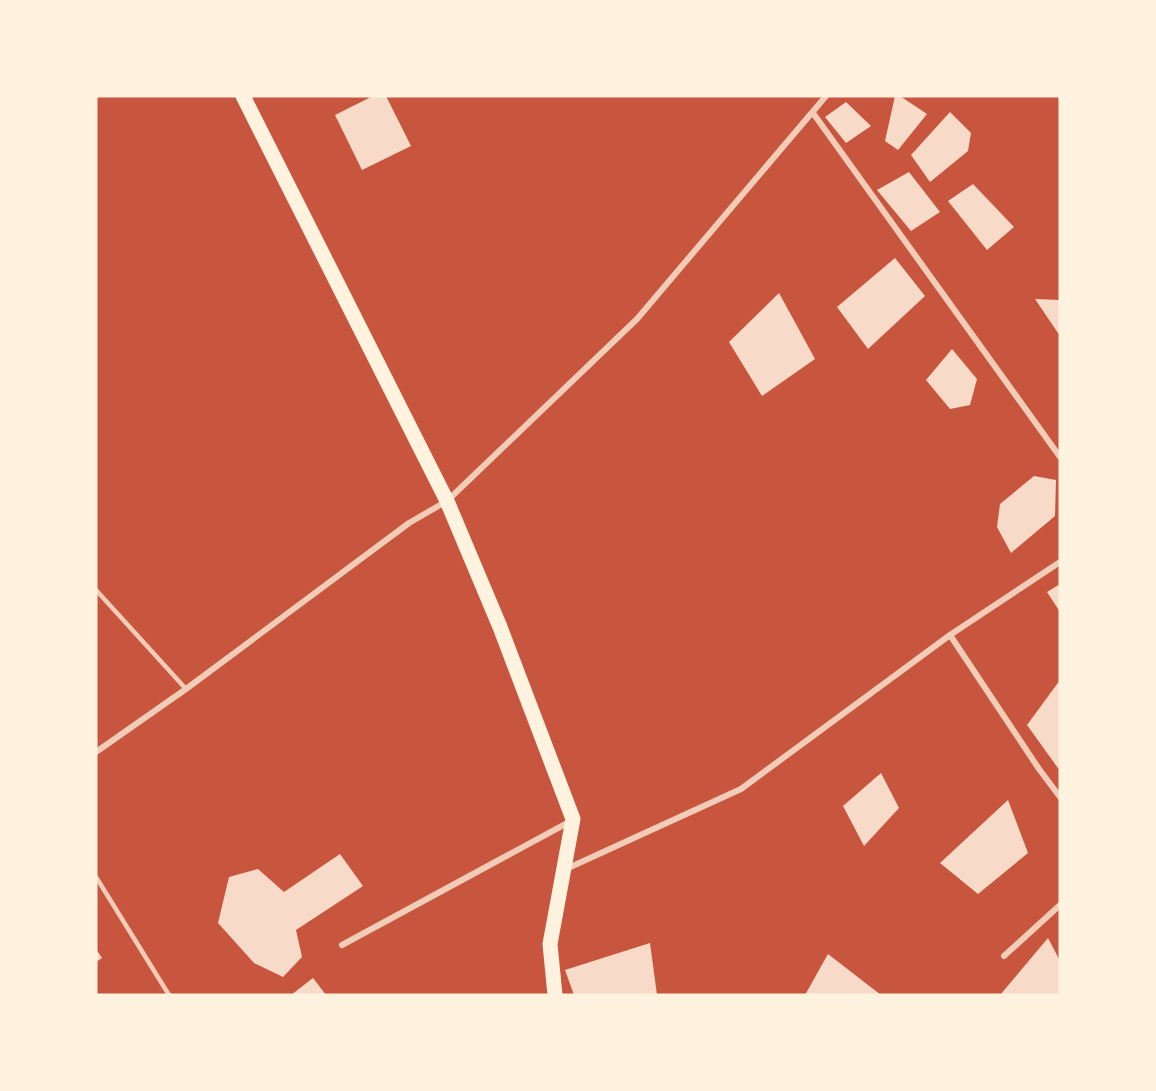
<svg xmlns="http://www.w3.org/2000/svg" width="1156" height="1091" font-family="Manrope,sans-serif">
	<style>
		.building { fill: #f7dbc8 }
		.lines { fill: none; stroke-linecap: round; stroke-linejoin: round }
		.service { stroke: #f1ccb7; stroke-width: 4.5 }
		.minor { stroke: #f1ccb7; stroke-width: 6 }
		.primary { stroke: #fff3e0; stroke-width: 15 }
	</style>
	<rect width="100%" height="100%" fill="#c8553d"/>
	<!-- building -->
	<g class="building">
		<path d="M373,96h13l25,50 -49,24 -27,-55z"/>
		<path d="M895,96h5l27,18 -29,36 -13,-9z"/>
		<path d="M846,102l25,24 -25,17 -21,-26z"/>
		<path d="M950,112l21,21 -3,18 -38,31 -19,-27z"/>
		<path d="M909,172l31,40 -29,19 -34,-41z"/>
		<path d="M973,184l41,43 -27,23 -39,-49z"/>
		<path d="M895,258l30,38 -57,53 -31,-42z"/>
		<path d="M779,293l36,66 -53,37 -33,-54z"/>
		<path d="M1035,299l25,1v36z"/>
		<path d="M952,349l25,30 -7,26 -20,4 -24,-29z"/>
		<path d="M1034,476l22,4 -1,36 -44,37 -14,-26 3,-23z"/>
		<path d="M1060,584v28l-13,-20z"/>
		<path d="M1060,680v91l-33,-46z"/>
		<path d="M881,773l18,35 -35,38 -21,-40z"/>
		<path d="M1008,800l20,53 -50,41 -38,-31z"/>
		<path d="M340,854l23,32 -67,44 6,27 -19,20 -29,-14 -36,-40 11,-46 29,-8 26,23z"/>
		<path d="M1048,938l12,23v34h-60z"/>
		<path d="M650,943l7,52h-83l-9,-25z"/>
		<path d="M96,949l6,9 -6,4z"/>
		<path d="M828,954l53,41h-76z"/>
		<path d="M313,978l13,17h-35z"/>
	</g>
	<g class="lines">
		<!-- service -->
		<g class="service">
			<path d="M96,590l90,99"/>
			<path d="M96,877l73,118"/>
		</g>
		<!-- minor -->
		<g class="minor">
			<path d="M813,113l247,344"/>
			<path d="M950,635l89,134 21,28"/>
			<path d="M96,752l90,-63 223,-166 38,-22 190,-182 189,-223"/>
			<path d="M566,869l175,-80 209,-154 110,-73"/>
			<path d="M342,945l229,-124"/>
			<path d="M1004,956l56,-51"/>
		</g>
		<!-- primary -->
		<path class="primary" d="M243,96l204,405 53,126 73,192 -23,125 5,51"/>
	</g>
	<!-- border -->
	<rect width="1156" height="1091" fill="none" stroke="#fff3e0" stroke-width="195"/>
</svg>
